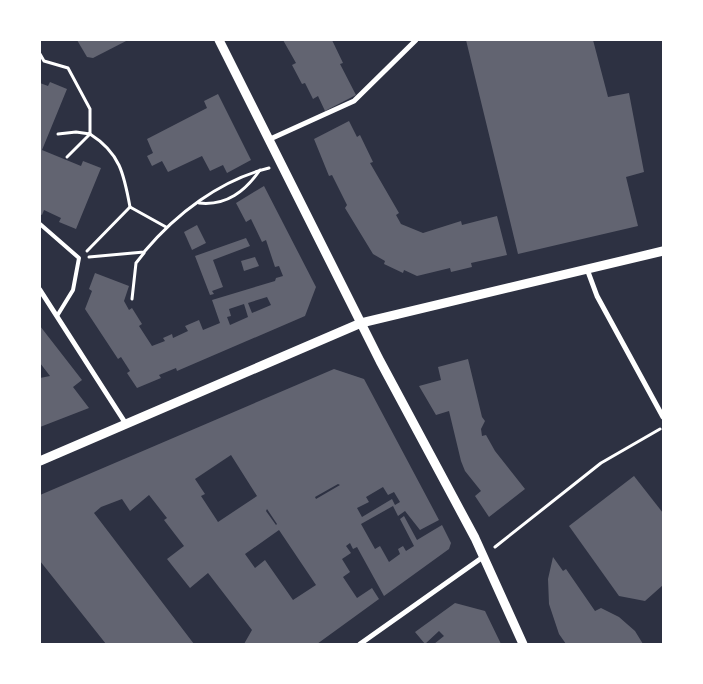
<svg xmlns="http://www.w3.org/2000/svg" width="703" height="684" font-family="'IBM Plex Sans',sans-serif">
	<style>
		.building { fill: #626471; fill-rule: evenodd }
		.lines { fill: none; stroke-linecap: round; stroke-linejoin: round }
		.path { stroke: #fff; stroke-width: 3 }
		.service { stroke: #fff; stroke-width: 4 }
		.minor { stroke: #fff; stroke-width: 5 }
		.tertiary { stroke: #fff; stroke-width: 9 }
	</style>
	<rect width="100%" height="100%" fill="#2d3142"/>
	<!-- building -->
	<g class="building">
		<path d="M77,40h51l-35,18 -6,-1z"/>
		<path d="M283,40h49l11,23 -3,1 16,31 -31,16 -7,-15 -5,3 -8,-16 -3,1 -10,-19 4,-2z"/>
		<path d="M466,40h127l15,57 21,-4 15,79 -18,5 12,49 -120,28z"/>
		<path d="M50,82l17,7 -25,61 39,16 2,-5 18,7 -25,61 -17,-7 2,-4 -17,-8 -2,5 -2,-1v-131l8,3z"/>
		<path d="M218,94l33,66 -24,13 -4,-8 -13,6 -8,-15 -34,16 -6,-11 -10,5 -5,-10 6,-3 -6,-14 60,-31 -3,-7z"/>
		<path d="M349,121l8,16 3,-2 13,27 -3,1 29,50 -3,2 5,9 22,9 38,-12 1,4 35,-9 10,39 -36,8 1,4 -21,5 -1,-4 -33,8 -13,-6 -1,3 -19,-9 1,-3 -12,-7 -28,-46 2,-3 -15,-30 -3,1 -15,-37z"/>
		<path d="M264,186l52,101 -11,29 -128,55 -1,-3 -17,7 2,3 -24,10 -10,-15 3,-2 -9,-14 -3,2 -33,-50 7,-18 -3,-2 6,-16 34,13 -5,15 5,9 3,-2 10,16 -3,2 13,20 13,-5 -2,-3 9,-4 1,4 15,-7 -3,-5 14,-6 4,10 17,-7 -8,-23 63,-19 1,-3 7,-2 -4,-10 -4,1 -9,-27 -4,2 -11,-23 -5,3 -10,-19zM267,297l4,8 -19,8 -4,-10zM244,304l4,13 -18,8 -3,-8 4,-1 -2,-7z"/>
		<path d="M197,225l9,18 -14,7 -8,-18z"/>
		<path d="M246,238l4,8 -37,14 10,27 -11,4 2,3 -4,1 -15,-39z"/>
		<path d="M255,257l4,9 -15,5 -3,-10z"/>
		<path d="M40,326l42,54 -9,7 16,21 -49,19v-49l10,-2 -10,-13z"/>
		<path d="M468,359l14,58 3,4 -4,8 1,7 4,-1 9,16 30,38 -36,28 -14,-21 6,-5 -16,-20 -4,-10 -12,-50 -13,4 -17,-29 22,-6 -3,-13z"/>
		<path d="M334,369l30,10 75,141 -19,10 -15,-19 -7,5 -5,-10 -32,18 14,25 5,-3 9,16 11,-8 -2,-5 5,-3 3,5 8,-5 -14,-27 4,-3 13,24 25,-15 9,18 -2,6 -65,47 -27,-49 -4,2 -3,-6 -4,3 5,7 -9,6 8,13 -7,5 14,21 15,-10 7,11 -62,45h-73l8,-14 -44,-57 -18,15 -23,-29 17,-13 -20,-26 3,-2 -18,-23 -19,16 -8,-12 -21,8 -7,6 100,131h-88l-66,-83v-66zM231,455l26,41 -39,26 -17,-26 4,-2 -10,-15zM338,484l2,1 -24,14 -1,-2zM383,487l5,8 6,-3 6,10 -5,3 -3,-6 -30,18 -5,-9 12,-6 -3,-5zM267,509l10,15 -1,1 -10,-14zM279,530l37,55 -23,15 -28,-40 -10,8 -10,-14z"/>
		<path d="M634,476l29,37v72l-18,16 -26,-5 -50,-70z"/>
		<path d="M553,557l10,14 3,-2 29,42 6,-3 18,9 16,14 8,13h-77l-7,-10 -10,-30 -1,-25z"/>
		<path d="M455,603l30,8 16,33h-67l10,-8 -5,-5 -14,13 -10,-12z"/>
	</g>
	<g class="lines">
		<!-- path -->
		<g class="path">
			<path d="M40,54l4,7 24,7 22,41v25l-14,-2 -18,2"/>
			<path d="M67,157l23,-23c30,19 34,40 40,73"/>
			<path d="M199,203c28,3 46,-12 61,-33"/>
			<path d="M87,251l43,-44 36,20"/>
			<path d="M89,257l55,-5c32,-38 76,-72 125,-84"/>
			<path d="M132,299l4,-36 8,-10"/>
			<path d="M495,547l106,-84 59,-34"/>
		</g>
		<!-- service -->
		<path class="service" d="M40,224l39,34 -6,32 -16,26"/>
		<!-- minor -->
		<g class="minor">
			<path d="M268,140l86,-39 62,-61"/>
			<path d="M587,269l10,27 66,121"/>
			<path d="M40,290l86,134"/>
			<path d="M360,644l123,-87"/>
		</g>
		<!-- tertiary -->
		<g class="tertiary">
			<path d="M219,40l161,321 95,177 48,106"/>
			<path d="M40,461l321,-138 302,-72"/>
		</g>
	</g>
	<!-- border -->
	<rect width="703" height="684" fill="none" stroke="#ffffff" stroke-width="82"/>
</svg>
